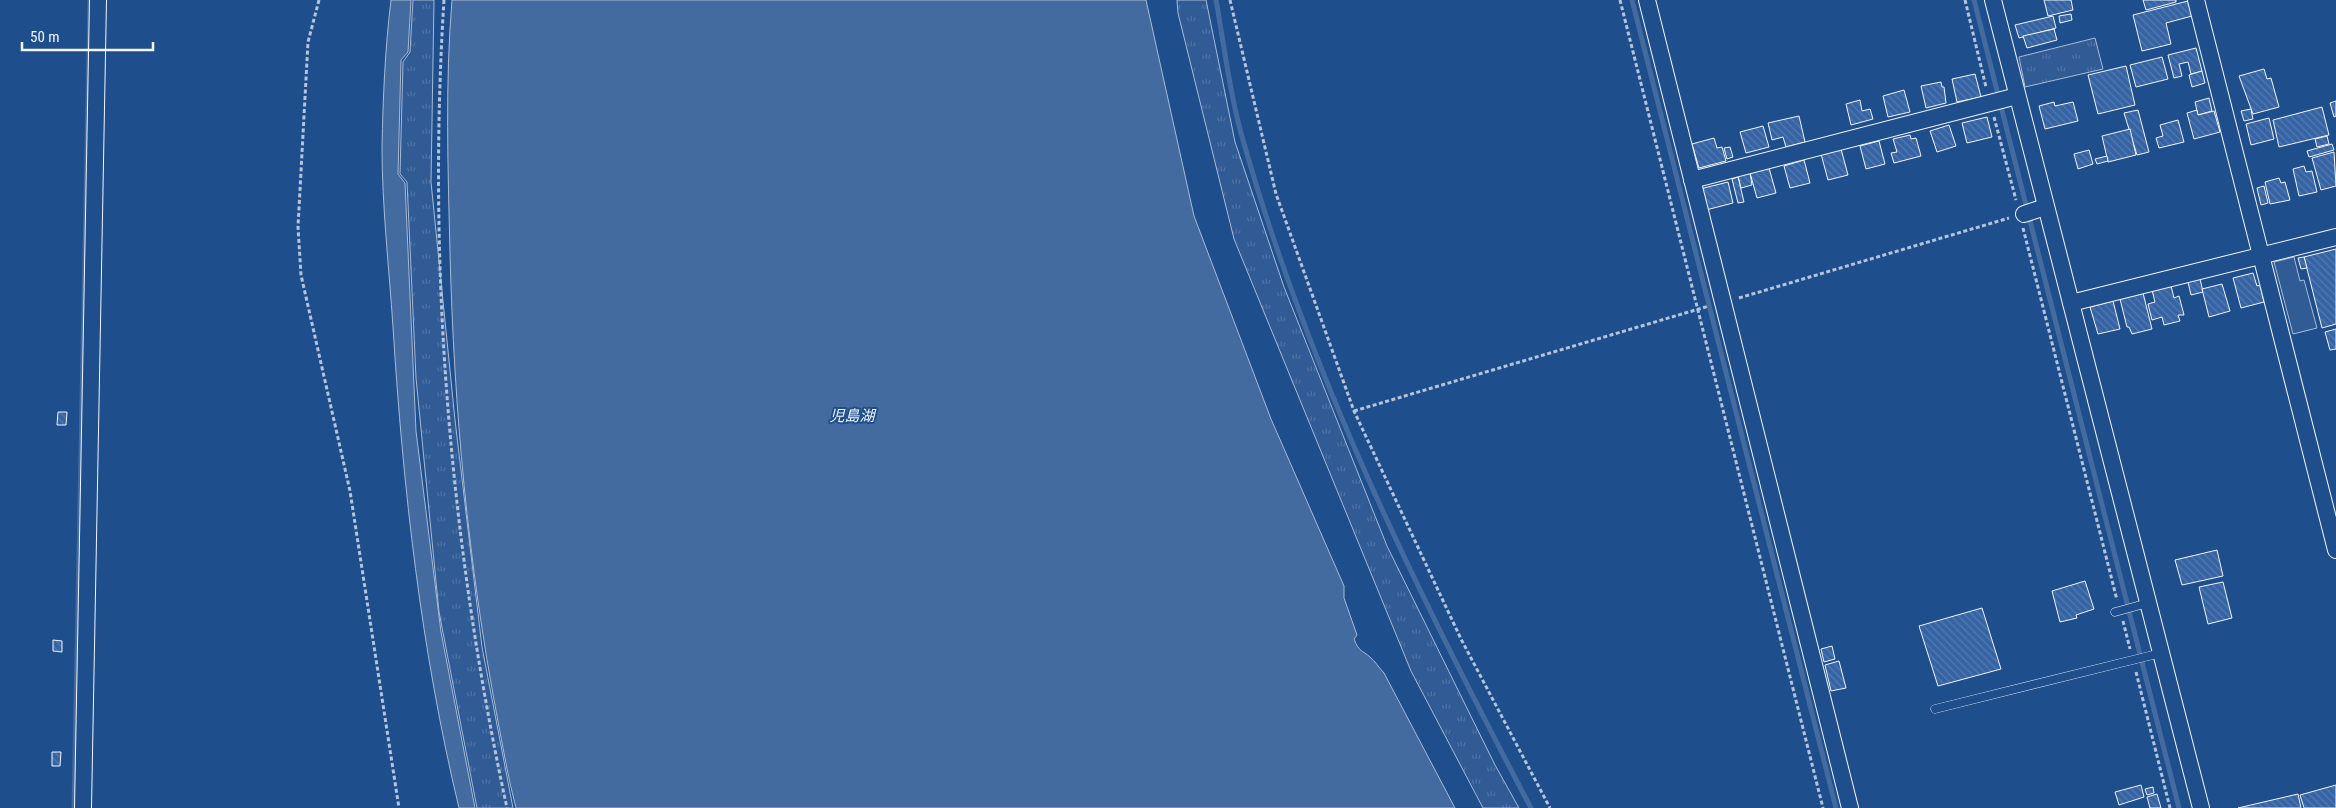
<svg xmlns="http://www.w3.org/2000/svg" width="2336" height="808" font-family="'Roboto Condensed','Noto Sans JP',sans-serif">
	<style>
		.grass { fill: url(#grass-tufts); stroke: #a8bbd7 }
		.built { fill: #305b95; stroke: #a8bbd7 }
		.water { fill: #446ba0; stroke: #a8bbd7 }
		.lines { fill: none; stroke-linecap: round; stroke-linejoin: round }
		.stream { stroke: #446ba0; stroke-width: 5 }
		.building { fill: url(#building-back-hatch); stroke: #f2f6ff }
		.lane-casing { stroke: #f2f6ff; stroke-width: 9 }
		.street-casing { stroke: #f2f6ff; stroke-width: 18 }
		.path { stroke: #b3c4dc; stroke-width: 3; stroke-dasharray: 4 2.5; stroke-linecap: butt }
		.lane { stroke: #1f4e8c; stroke-width: 8 }
		.street { stroke: #1f4e8c; stroke-width: 16 }
		.labels { text-anchor: middle; stroke-width: 4; stroke-linejoin: round; paint-order: stroke }
		.water-label { font-size: 15px; font-style: italic; fill: #f2f6ff; stroke: #1f4e8c }
	</style>
	<defs>
		<pattern id="grass-tufts" width="24" height="20" patternUnits="userSpaceOnUse" patternTransform="scale(1.25)"><rect width="24" height="20" fill="#305b95"/><path d="M3 7l-1-3M5 7V3M7 7l1-3M15 17l-1-3M17 17v-4M19 17l1-3" fill="none" stroke="#4e73a5"/></pattern>
		<pattern id="building-back-hatch" width="6" height="6" patternUnits="userSpaceOnUse" patternTransform="scale(1.25)"><rect width="6" height="6" fill="#3563a3"/><path d="M-1 5l2 2M0 0l6 6M5-1l2 2" fill="none" stroke="#537ab1"/></pattern>
	</defs>
	<rect width="100%" height="100%" fill="#1f4e8c"/>
	<!-- grass -->
	<g class="grass">
		<path d="M413,0h21l-3,182 24,238 27,227 31,161h-36l-38,-196 -23,-234 -9,-196 -7,-8 3,-112 7,-10z"/>
		<path d="M1177,0h29l29,142 49,145 103,259 108,219 24,43h-36l-72,-137 -177,-432 -56,-226z"/>
		<path d="M2095,38l8,31 -78,18 -6,-30z"/>
	</g>
	<!-- built -->
	<path class="built" d="M2294,257l6,24 4,-1 13,48 -24,6 -19,-72z"/>
	<!-- water -->
	<g class="water">
		<path d="M391,0h20l-3,52 -7,8 -3,114 7,9 11,248 25,201 34,176h-16c-38,-158 -56,-320 -66,-481 -4,-60 -11,-121 -11,-180 1,-49 3,-98 9,-147z"/>
		<path d="M452,0h694l48,216 77,203 73,167v12l13,37 -3,4c5,13 8,11 16,18 5,4 9,11 14,16l71,135h-939c-8,-30 -13,-61 -19,-92 -29,-153 -43,-307 -47,-463 -2,-84 -5,-169 2,-253z"/>
	</g>
	<g class="lines">
		<!-- stream -->
		<g class="stream">
			<path d="M1216,0c8,44 13,90 25,133 66,237 176,459 290,675"/>
			<path d="M1632,0l204,808"/>
			<path d="M1974,0l205,808"/>
			<path d="M74,808l16,-808"/>
		</g>
	</g>
	<!-- building -->
	<g class="building">
		<path d="M2044,0h27l2,10 -25,6z"/>
		<path d="M2143,0h33v2l-30,8z"/>
		<path d="M2188,1l4,15 -26,7 5,21 -29,7 -9,-36z"/>
		<path d="M2071,14l1,6 -12,3 -1,-7z"/>
		<path d="M2053,16l3,12 -37,10 -4,-13z"/>
		<path d="M2054,29l3,11 -30,8 -4,-12z"/>
		<path d="M2196,48l6,23 -11,3 -3,-12 -9,2 3,12 -8,2 -6,-23z"/>
		<path d="M2162,57l6,22 -32,8 -6,-22z"/>
		<path d="M2126,66l9,39 -37,9 -10,-39z"/>
		<path d="M2264,69l3,10 4,-1 8,29 -26,7 -14,-38z"/>
		<path d="M2202,71l3,12 -13,4 -3,-12z"/>
		<path d="M1975,74l6,23 -24,5 -5,-23z"/>
		<path d="M1941,82l1,5h2l2,16 -20,5 -5,-22z"/>
		<path d="M1904,90l6,22 -22,5 -5,-21z"/>
		<path d="M2209,98l3,13 -14,4 -3,-13z"/>
		<path d="M1860,100l2,11 8,-2 3,10 -22,6 -5,-21z"/>
		<path d="M2336,101v15l-2,1 -4,-14z"/>
		<path d="M2054,102l1,4 18,-4 5,19 -33,8 -6,-23z"/>
		<path d="M2322,107l7,28 -50,12 -6,-27z"/>
		<path d="M2251,109l2,10 -9,2 -3,-10z"/>
		<path d="M2138,110l11,42 -12,3 -13,-42z"/>
		<path d="M2197,110l1,5 16,-4 6,21 -26,7 -7,-26z"/>
		<path d="M1799,116l6,26 -19,5 -3,-10 -11,3 -4,-17z"/>
		<path d="M1987,117l5,20 -25,6 -5,-20z"/>
		<path d="M2269,118l5,21 -23,6 -5,-21z"/>
		<path d="M2178,120l6,22 -25,6 -3,-10 7,-2 -3,-11z"/>
		<path d="M1949,125l7,21 -19,6 -7,-21z"/>
		<path d="M1763,126l6,21 -23,6 -6,-21z"/>
		<path d="M2130,129l6,26 -28,7 -6,-26z"/>
		<path d="M1910,135l1,4 5,-1 5,18 -27,7 -3,-10 6,-1 -4,-13z"/>
		<path d="M2327,136l2,8 -12,3 -2,-8z"/>
		<path d="M1714,138l3,10 5,-1 4,14 -27,7 -7,-24z"/>
		<path d="M1879,141l6,23 -19,5 -6,-23z"/>
		<path d="M2332,144l2,6 -25,7 -2,-6z"/>
		<path d="M1730,147l3,10 -6,2 -3,-11z"/>
		<path d="M1841,149l7,26 -20,5 -7,-26z"/>
		<path d="M2089,150l4,14 -15,5 -4,-15z"/>
		<path d="M2334,152l2,34 -15,4 -9,-32z"/>
		<path d="M2107,156l1,5 -11,3 -2,-5z"/>
		<path d="M1804,160l6,23 -20,5 -6,-22z"/>
		<path d="M2304,166l2,6 6,-1 5,21 -18,4 -6,-27z"/>
		<path d="M1769,168l7,25 -19,5 -7,-25z"/>
		<path d="M1750,173l2,12 -11,3 -3,-12z"/>
		<path d="M1738,177l6,25 -6,1 -6,-24z"/>
		<path d="M2279,178l2,5 4,-1 5,18 -20,4 -5,-22z"/>
		<path d="M1728,182l5,21 -27,7 -6,-21z"/>
		<path d="M2264,186l4,17 -7,2 -4,-17z"/>
		<path d="M2336,249v75l-14,4 -18,-71z"/>
		<path d="M2304,257l3,11 -6,1 -3,-11z"/>
		<path d="M2253,273l4,13 3,-1 4,17 -23,6 -8,-30z"/>
		<path d="M2200,279l3,13 -12,3 -3,-13z"/>
		<path d="M2222,284l8,27 -21,6 -7,-28z"/>
		<path d="M2171,286l3,12 5,-2 5,19h-6l2,6 -16,4 -2,-8 -10,3 -4,-16 7,-2 -3,-12z"/>
		<path d="M2143,293l9,36 -20,5 -3,-7h-2l-7,-28z"/>
		<path d="M2113,301l7,28 -22,5 -8,-27z"/>
		<path d="M2336,329v20l-6,1 -5,-18z"/>
		<path d="M58,412h9l-1,13h-9z"/>
		<path d="M2217,550l6,26 -41,9 -7,-25z"/>
		<path d="M2085,581l9,28 -18,6 1,3 -17,4 -8,-31z"/>
		<path d="M2223,582l9,36 -24,6 -9,-37z"/>
		<path d="M1982,608l19,61 -63,17 -19,-60z"/>
		<path d="M53,640l9,1v11l-9,-1z"/>
		<path d="M1832,646l3,13 -11,3 -3,-13z"/>
		<path d="M1839,661l7,27 -15,3 -6,-26z"/>
		<path d="M52,752h9l-1,14h-8z"/>
		<path d="M2141,785l3,12 -25,8 -4,-13z"/>
		<path d="M2336,785v23h-32l-4,-13z"/>
		<path d="M2153,787l1,6 -7,2 -2,-6z"/>
		<path d="M2157,794l4,14h-11l-3,-11z"/>
		<path d="M2298,794l3,14h-63z"/>
	</g>
	<g class="lines">
		<defs>
			<g id="lane">
				<path d="M2115,612l33,-9"/>
				<path d="M1935,709l226,-56"/>
			</g>
			<g id="street">
				<path d="M1647,0l203,808"/>
				<path d="M1993,0l208,808"/>
				<path d="M2196,0l140,550"/>
				<path d="M1692,180l325,-84"/>
				<path d="M2024,214l21,-7"/>
				<path d="M2071,303l265,-66"/>
				<path d="M83,808l15,-808"/>
			</g>
		</defs>
		<!-- lane casing -->
		<use href="#lane" class="lane-casing"/>
		<!-- street casing -->
		<use href="#street" class="street-casing"/>
		<!-- path -->
		<g class="path">
			<path d="M319,0l-11,42 -10,185 3,48 49,216 49,317"/>
			<path d="M444,0c-17,267 6,546 63,808"/>
			<path d="M1230,0l46,194 78,217 107,228 89,169"/>
			<path d="M1620,0l203,808"/>
			<path d="M1965,0l21,87"/>
			<path d="M1994,117l22,83"/>
			<path d="M2023,228l94,372"/>
			<path d="M1739,298l270,-80"/>
			<path d="M1354,411l355,-105"/>
			<path d="M2123,621l7,28"/>
			<path d="M2136,672l34,136"/>
		</g>
		<!-- lane -->
		<use href="#lane" class="lane"/>
		<!-- street -->
		<use href="#street" class="street"/>
	</g>
	<g class="labels">
		<!-- water labels -->
		<g class="water-label">
			<text x="852" y="421">児島湖</text>
		</g>
	</g>
	<!-- scale -->
	<path d="M22 42v8h131v-8" fill="none" stroke="#f2f6ff" stroke-width="2.5"/>
	<text x="30" y="42" font-size="15" fill="#f2f6ff" stroke="#1f4e8c" stroke-width="4" paint-order="stroke">50 m</text>
</svg>
